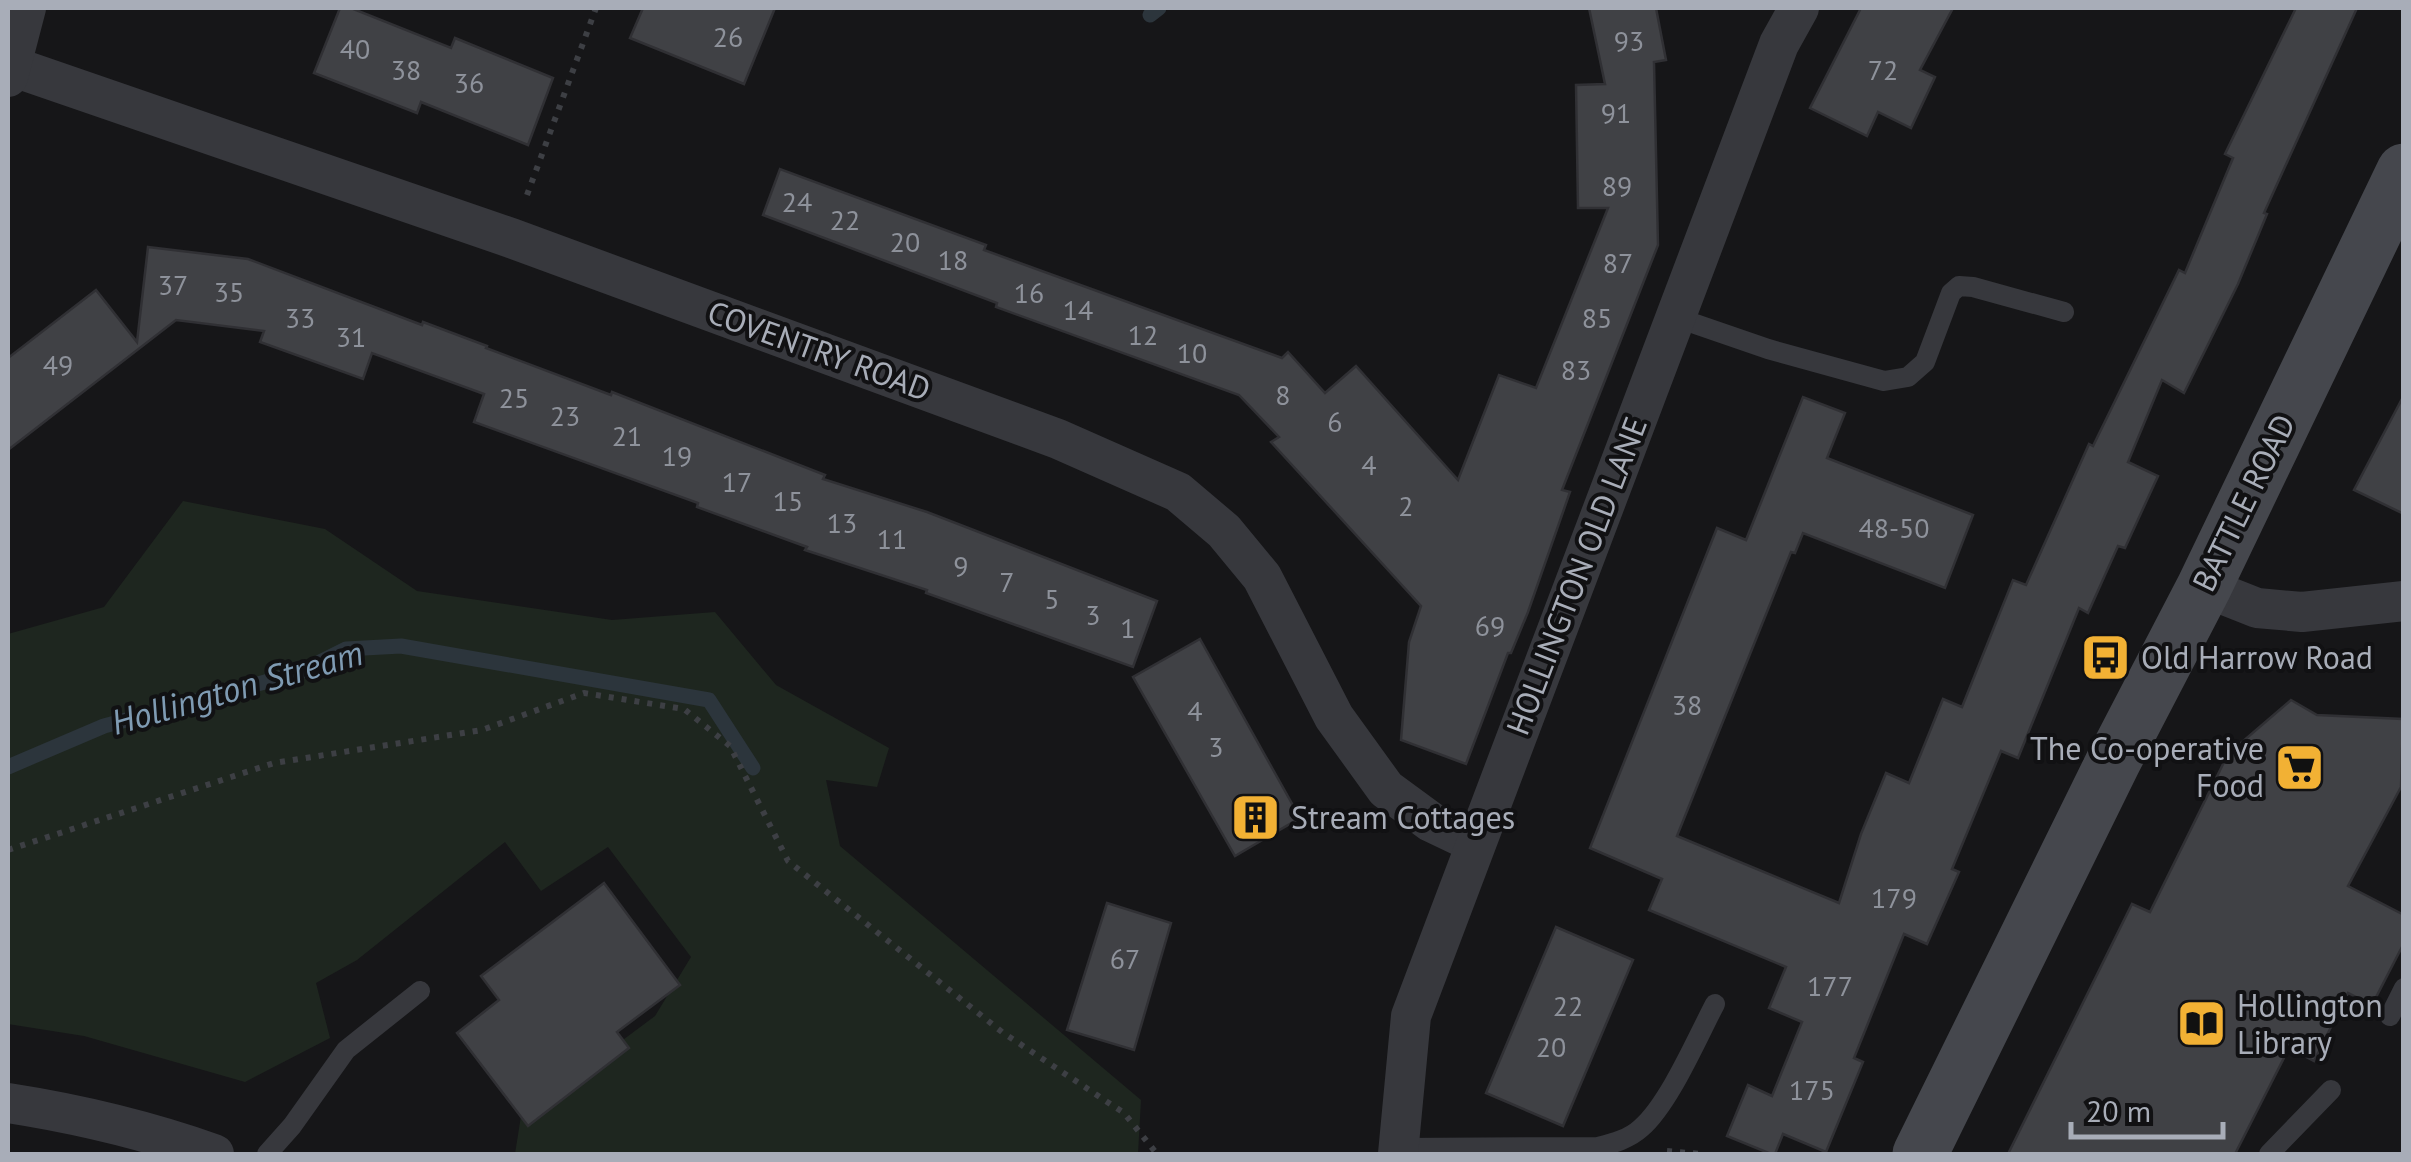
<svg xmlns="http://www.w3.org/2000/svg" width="2411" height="1162" font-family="'PT Sans',sans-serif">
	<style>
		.green { fill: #1e261f }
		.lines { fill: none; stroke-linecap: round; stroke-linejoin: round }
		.stream { stroke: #2c353c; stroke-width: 15 }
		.building { fill: #404145; stroke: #303034; stroke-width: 2.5 }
		.path { stroke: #3d3f44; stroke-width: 6; stroke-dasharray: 5 8; stroke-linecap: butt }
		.lane { stroke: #37383d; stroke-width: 20 }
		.street { stroke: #37383d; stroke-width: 40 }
		.secondary { stroke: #45474d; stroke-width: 55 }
		.labels { text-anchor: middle; stroke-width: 8; stroke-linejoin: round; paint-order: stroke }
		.number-label { font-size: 28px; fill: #8e929b }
		.street-label { font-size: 32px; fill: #a8adb8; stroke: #111113 }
		.poi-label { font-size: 32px; fill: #a8adb8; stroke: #111113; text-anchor: start }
		.water-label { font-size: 35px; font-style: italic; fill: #7f9bb3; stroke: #111113 }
	</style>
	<rect width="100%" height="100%" fill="#161618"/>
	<!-- green -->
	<path class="green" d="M183,501l142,28 92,62 195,29 103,-8 61,73 113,63 -12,39 -51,-7 14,66 301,254 -3,54h-623l6,-38 134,-100 36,-59 -83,-110 -67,44 -36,-49 -148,118 -41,23 14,55 -85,44 -161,-46 -76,-12v-390l96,-27z"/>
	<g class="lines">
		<!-- stream -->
		<g class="stream">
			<path d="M1150,15l9,-7"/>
			<path d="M8,767l96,-41 194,-53 48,-24 55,-3 308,54 44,68"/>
		</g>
	</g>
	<!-- building -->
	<g class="building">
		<path d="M340,8h11l100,40 4,-10 98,40 -25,67 -107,-43 -4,11 -103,-40z"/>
		<path d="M643,8h132l-31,76 -114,-46z"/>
		<path d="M1589,8h67l10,52 -12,2 4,183 -96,245 8,2 -42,120 -17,41h-3l-42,111 -65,-24 8,-98 12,-36 -150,-164 8,-5 -40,-42 -243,-88 1,-4 -234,-88 17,-46 206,76 -2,5 298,108 6,-6 37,41 31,-27 102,114 41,-105 37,13 72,-180h-30l-2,-123 29,-1z"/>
		<path d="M1861,8h92l-33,62 15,7 -24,51 -33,-16 -11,24 -57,-28z"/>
		<path d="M2296,8h61l-93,205 3,1 -29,70 -54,109 -22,-13 -34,82 30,14 -33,72 -7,-2 -30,67 -9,-5 -61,150 -17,-7 -49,118 7,3 -32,72 -23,-10 -50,124 9,4 -37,90 -43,-18 -8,20h-4l-44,-18 21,-51 24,11 30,-74 -33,-14 17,-41 -137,-57 13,-31 -72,-31 127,-320 29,12 57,-143 42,16 -18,45 146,57 -28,73 -142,-55 -8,20 -4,-1 -114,284 162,67 22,-69 25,-61 23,10 34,-84 19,8 51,-127 13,5 63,-141 4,2 86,-176 6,3 48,-115 -8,-4z"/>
		<path d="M148,247l100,12 174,66 1,-3 64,24 -1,2 125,47 1,-3 213,83 -2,4 104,33 230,89 -24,66 -207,-74 1,-3 -122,-40 2,-3 -110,-40 1,-4 -224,-81 10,-28 -112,-41 -9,26 -103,-37 4,-11 -88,-11 -168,130v-92l88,-68 41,52z"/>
		<path d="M2404,395v119l-50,-24z"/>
		<path d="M1200,639l100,179 -65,38 -102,-179z"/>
		<path d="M2291,700l26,15 86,4 -2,68 -53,99 56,29v28l-32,62 -24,-12 -34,68 -25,-13 -54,106h-227l124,-250 18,8 78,-158z"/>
		<path d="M604,883l76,102 -63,47 12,16 -101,78 -71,-93 42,-33 -18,-24z"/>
		<path d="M1107,903l64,20 -37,127 -67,-20z"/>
		<path d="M1556,927l77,33 -70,166 -77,-33z"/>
	</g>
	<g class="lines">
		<!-- path -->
		<g class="path">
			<path d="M527,195l69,-187"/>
			<path d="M8,850l266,-87 208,-33 102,-37 100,16 46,37 58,115 214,171 122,81 33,41"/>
			<path d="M1667,1151l33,3"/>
		</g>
		<!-- lane -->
		<g class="lane">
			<path d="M1675,317l93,32 116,32 24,-4 17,-15 26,-69 8,-7 14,1 91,25"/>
			<path d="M2390,1016l14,-28"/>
			<path d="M1399,1148l199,-1c16,-4 31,-8 43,-19 28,-24 56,-90 74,-124"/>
			<path d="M267,1154l25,-28 54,-76 74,-59"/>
			<path d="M2269,1154l62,-64"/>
		</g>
		<!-- street -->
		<g class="street">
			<path d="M11,66l500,172 547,201 120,53 46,39 38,46 72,140 52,72 45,33 44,21"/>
			<path d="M8,77l18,-69"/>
			<path d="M2204,587l53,21 45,4 102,-11"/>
			<path d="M8,1103c71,11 138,27 206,51"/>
			<path d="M1398,1154l13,-138 368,-972 20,-36"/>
		</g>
		<!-- secondary -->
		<path class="secondary" d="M1920,1154l193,-392 91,-175 200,-416"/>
	</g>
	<!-- icons -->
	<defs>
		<symbol id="bus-square" viewBox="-11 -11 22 22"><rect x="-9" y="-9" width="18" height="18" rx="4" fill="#f2b134" stroke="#111113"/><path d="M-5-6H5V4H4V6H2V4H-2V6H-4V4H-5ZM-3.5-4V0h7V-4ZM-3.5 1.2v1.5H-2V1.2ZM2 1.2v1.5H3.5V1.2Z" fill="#111"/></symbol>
		<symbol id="supermarket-square" viewBox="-11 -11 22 22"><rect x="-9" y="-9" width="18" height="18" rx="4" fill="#f2b134" stroke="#111113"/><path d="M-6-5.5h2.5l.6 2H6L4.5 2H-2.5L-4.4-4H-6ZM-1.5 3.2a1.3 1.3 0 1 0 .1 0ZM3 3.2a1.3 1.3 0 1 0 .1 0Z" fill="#111"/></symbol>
		<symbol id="building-square" viewBox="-11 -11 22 22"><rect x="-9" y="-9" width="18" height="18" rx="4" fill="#f2b134" stroke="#111113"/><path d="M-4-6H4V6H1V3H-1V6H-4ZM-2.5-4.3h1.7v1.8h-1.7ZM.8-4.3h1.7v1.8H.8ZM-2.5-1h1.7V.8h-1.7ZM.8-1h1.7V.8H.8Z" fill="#111"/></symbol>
		<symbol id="library-square" viewBox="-11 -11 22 22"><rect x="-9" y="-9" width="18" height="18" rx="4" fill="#f2b134" stroke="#111113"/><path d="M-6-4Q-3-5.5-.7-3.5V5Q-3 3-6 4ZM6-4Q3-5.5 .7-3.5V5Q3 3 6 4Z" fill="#111"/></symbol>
	</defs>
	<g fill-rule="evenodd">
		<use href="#bus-square" x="2078" y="630" width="55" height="55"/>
		<use href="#supermarket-square" x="2272" y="740" width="55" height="55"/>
		<use href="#building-square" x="1228" y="790" width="55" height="55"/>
		<use href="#library-square" x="2174" y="996" width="55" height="55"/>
	</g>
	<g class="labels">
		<!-- number labels -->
		<g class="number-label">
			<text x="728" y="47">26</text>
			<text x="1629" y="51">93</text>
			<text x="355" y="59">40</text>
			<text x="406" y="80">38</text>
			<text x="1883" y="80">72</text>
			<text x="469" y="93">36</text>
			<text x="1616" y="123">91</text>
			<text x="1617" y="196">89</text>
			<text x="797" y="212">24</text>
			<text x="845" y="230">22</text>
			<text x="905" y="252">20</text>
			<text x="953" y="270">18</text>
			<text x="1618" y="273">87</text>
			<text x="173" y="295">37</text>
			<text x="229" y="302">35</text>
			<text x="1029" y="303">16</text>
			<text x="1078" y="320">14</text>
			<text x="300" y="328">33</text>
			<text x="1597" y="328">85</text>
			<text x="1143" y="345">12</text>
			<text x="351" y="347">31</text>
			<text x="1192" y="363">10</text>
			<text x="58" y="375">49</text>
			<text x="1576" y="380">83</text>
			<text x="1283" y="405">8</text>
			<text x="514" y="408">25</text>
			<text x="565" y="426">23</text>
			<text x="1335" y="432">6</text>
			<text x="627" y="446">21</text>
			<text x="677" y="466">19</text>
			<text x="1369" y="475">4</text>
			<text x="737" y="492">17</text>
			<text x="788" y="511">15</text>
			<text x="1406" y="516">2</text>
			<text x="842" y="533">13</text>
			<text x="1894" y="538">48-50</text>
			<text x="892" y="549">11</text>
			<text x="961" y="576">9</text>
			<text x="1007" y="592">7</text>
			<text x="1052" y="609">5</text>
			<text x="1093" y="625">3</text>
			<text x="1490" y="636">69</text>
			<text x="1128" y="638">1</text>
			<text x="1687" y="715">38</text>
			<text x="1195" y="721">4</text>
			<text x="1216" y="757">3</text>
			<text x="1894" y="908">179</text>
			<text x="1125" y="969">67</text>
			<text x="1830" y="996">177</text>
			<text x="1568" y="1016">22</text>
			<text x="1551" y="1057">20</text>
			<text x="1812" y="1100">175</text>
		</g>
		<!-- street labels -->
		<g class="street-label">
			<text transform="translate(819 351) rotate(20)" y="11">COVENTRY ROAD</text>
			<text transform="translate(2244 503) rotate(-64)" y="11">BATTLE ROAD</text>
			<text transform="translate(1577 576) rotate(-69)" y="11">HOLLINGTON OLD LANE</text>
		</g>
		<!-- poi labels -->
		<g class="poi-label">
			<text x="2141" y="669">Old Harrow Road</text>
			<text x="2264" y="760" text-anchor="end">The Co-operative<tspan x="2264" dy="37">Food</tspan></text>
			<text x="1291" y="829">Stream Cottages</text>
			<text x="2237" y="1017">Hollington<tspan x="2237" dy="37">Library</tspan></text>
		</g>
		<!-- water labels -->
		<g class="water-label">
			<text transform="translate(237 688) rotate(-16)" y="12">Hollington Stream</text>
		</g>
	</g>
	<!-- border -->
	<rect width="2411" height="1162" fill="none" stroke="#a8adb8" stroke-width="20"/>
	<!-- scale -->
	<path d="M2071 1122v15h152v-15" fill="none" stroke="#a8adb8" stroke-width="5"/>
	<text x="2086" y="1122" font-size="30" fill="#a8adb8" stroke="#111113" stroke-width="8" paint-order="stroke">20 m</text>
</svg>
